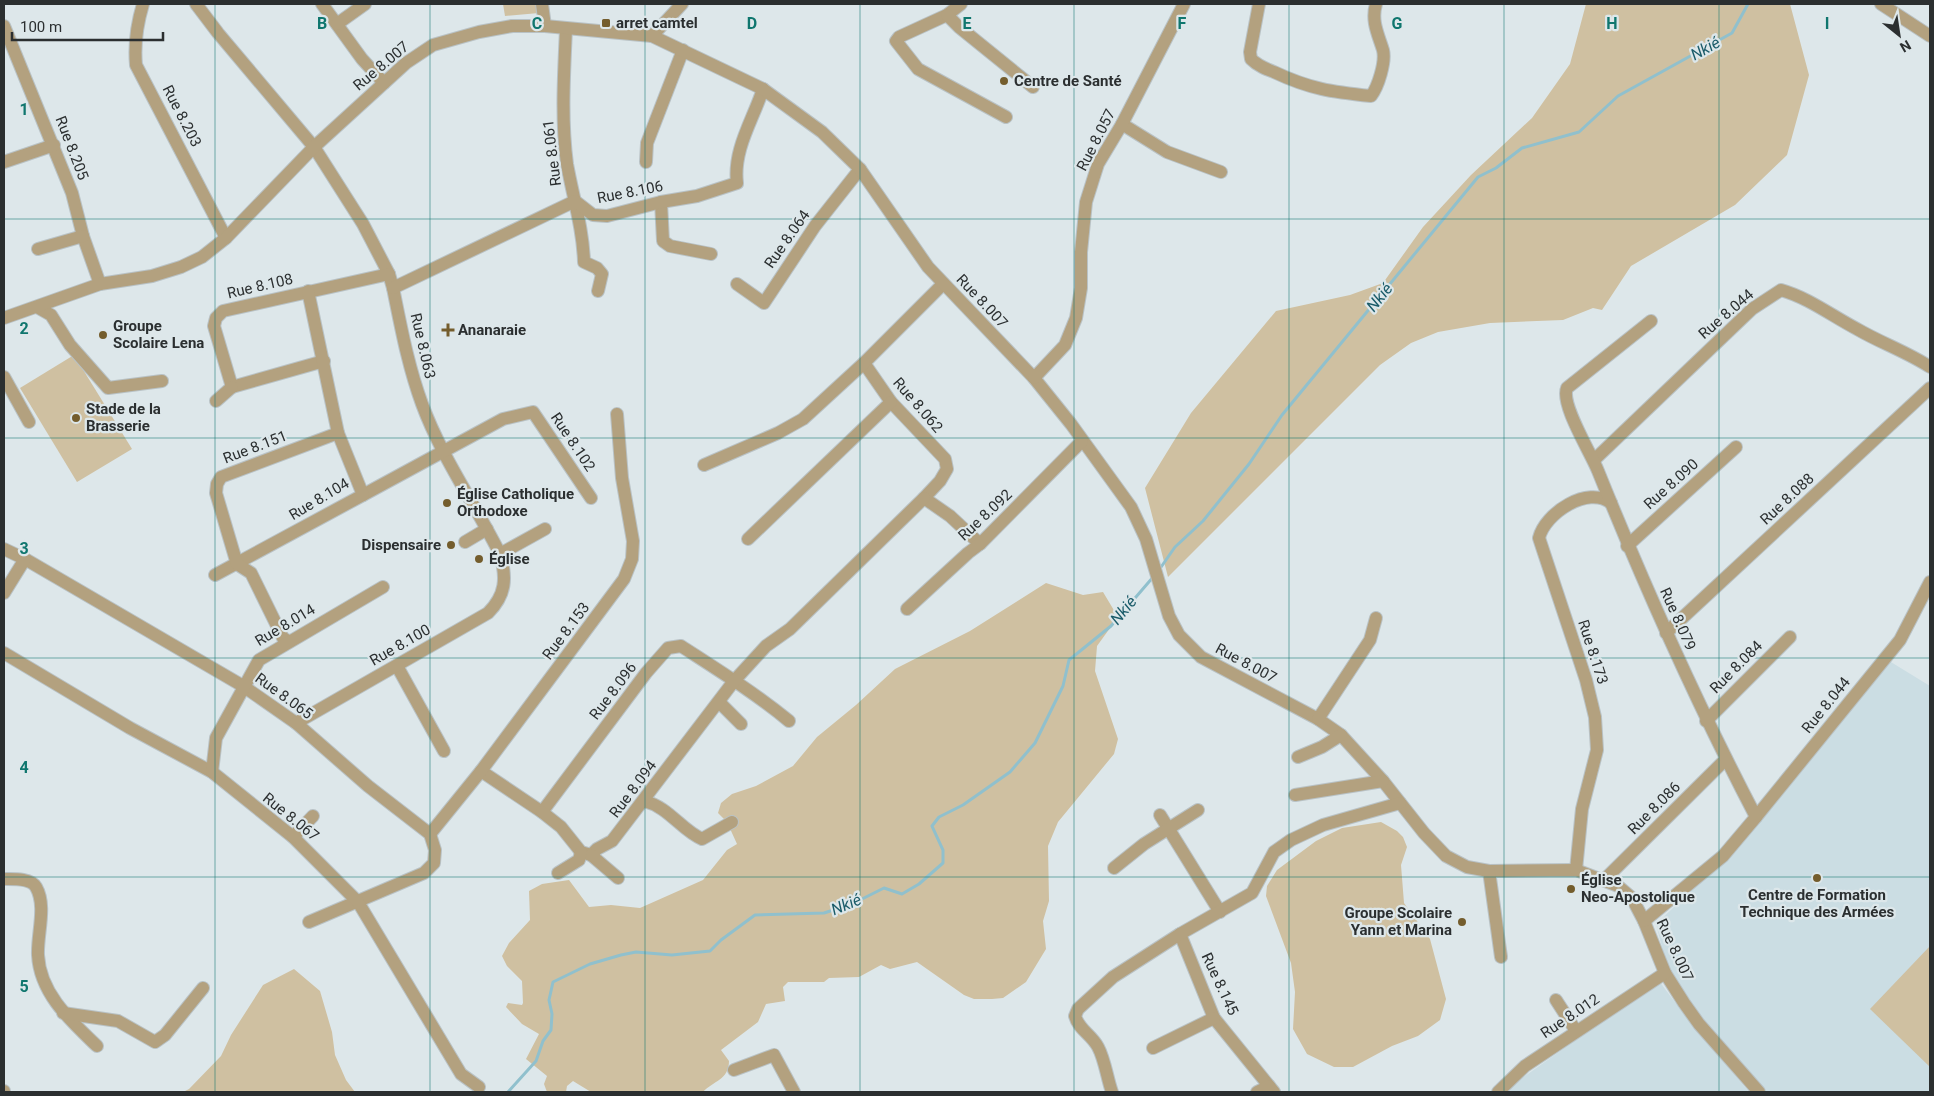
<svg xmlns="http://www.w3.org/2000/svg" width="1934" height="1096" font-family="Roboto,sans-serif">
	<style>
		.built { fill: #cbdde3 }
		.green { fill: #cfc0a1 }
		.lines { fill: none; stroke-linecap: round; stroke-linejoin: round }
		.stream { stroke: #90c0cd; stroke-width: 3 }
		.street-casing { stroke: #b9c2c5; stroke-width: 14 }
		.street { stroke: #b3a17f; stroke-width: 12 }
		.grid { fill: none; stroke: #0f766e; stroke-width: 1; stroke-opacity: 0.55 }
		.poi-dot { fill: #745d2d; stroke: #dde7ea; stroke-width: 2 }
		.labels { text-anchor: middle; stroke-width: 4.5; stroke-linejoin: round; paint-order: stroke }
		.poi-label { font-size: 15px; font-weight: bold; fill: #2b2f30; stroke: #dde7ea; text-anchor: start }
		.street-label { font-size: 15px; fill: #2b2f30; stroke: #dde7ea }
		.water-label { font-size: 16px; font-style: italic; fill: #1a5b69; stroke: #dde7ea }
		.grid-label { font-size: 16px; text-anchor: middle; font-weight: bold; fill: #0f766e; stroke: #dde7ea; stroke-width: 4.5; stroke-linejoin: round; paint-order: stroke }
	</style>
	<rect width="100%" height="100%" fill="#dde7ea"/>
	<!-- built -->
	<g class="built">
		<path d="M1886,659l44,27v406h-166l-66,-74 -30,-48 -12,-46 69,-65z"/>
		<path d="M1659,981l31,41 59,70h-238l-3,-4z"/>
	</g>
	<!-- green -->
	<g class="green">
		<path d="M503,4h34l2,9 -34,3z"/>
		<path d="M1586,4h204l19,71 -22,80 -52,50 -104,61 -29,44 -9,-2 -30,12 -73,3 -52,9 -27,11 -31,22 -212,212 -23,-89 46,-75 85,-102 74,-16 33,-12 40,-56 48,-52 61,-57 38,-54z"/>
		<path d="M74,355l58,94 -55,33 -57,-94z"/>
		<path d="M1046,583l37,12 20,-3 15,25 -21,29 -2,25 23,68 -4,15 -56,68 -10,24 1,55 -6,20 3,28 -20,33 -23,16 -11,1h-18l-10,-4 -47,-33 -27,7 -9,-4 -22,12 -30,1 -5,4h-36l-5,5 2,14 -19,3 -8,18 -37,28 8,11c0,19 -16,20 -26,31h-112l-18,-11 -6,5 -1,6h-19l-3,-8 3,-8 -21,-17 13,-25 -17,-10 -16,-17 2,-4 14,2 1,-2 -1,-22 -15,-15 -5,-10 7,-13 21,-23 -1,-29 13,-7 27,-4 20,27 22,-2 29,3 63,-28 24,-30 10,-6 -10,-22 -9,-9 3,-10 11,-9 24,-8 37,-20 24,-29 39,-32 39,-36 75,-38z"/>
		<path d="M1381,822l16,9 6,6 4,10 -6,18 3,38 26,36 16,60 -6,21 -22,16 -26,10 -39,21h-19l-27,-13 -14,-25 2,-37 -4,-29 -25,-67 1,-10 10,-16 39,-29 26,-13z"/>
		<path d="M1930,946v121l-60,-58z"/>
		<path d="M294,969l26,22 12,41 3,23 11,25 9,12h-172l6,-3 32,-33 10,-21 32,-50z"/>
	</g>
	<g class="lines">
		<!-- stream -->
		<g class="stream">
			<path d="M1159,570l16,-23 28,-26 46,-57 33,-49 196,-238 18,-9 26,-20 57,-16 39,-36 114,-63 16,-29"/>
			<path d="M508,1092l28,-31 7,-20 8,-11 1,-16 -3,-14 4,-18 37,-18 31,-9 15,-3 36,3 38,-4 11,-11 34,-25 69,-2 28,-9 32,-16 18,6 17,-10 24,-21v-13l-11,-24 7,-9 24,-12 47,-33 25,-29 28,-57 6,-26 42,-34 43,-50"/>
		</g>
		<defs>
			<g id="street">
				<path d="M143,4c-6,20 -9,39 -7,61l90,173"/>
				<path d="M196,4l22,29 96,114 49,77 26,50 4,14c8,39 15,78 29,116 19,52 53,100 78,150l45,-25"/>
				<path d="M322,4l40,55 22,24"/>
				<path d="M542,4l3,22"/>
				<path d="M961,4l-14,11 -48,22 -3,4 22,28 88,48"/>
				<path d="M1259,4l-9,48 1,7c7,7 15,10 23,13 36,17 58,20 97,24 7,-9 15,-34 12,-46 -5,-16 -12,-29 -7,-46"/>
				<path d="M1881,4l49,32"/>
				<path d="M947,15l12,12 74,60"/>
				<path d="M337,24l28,-20"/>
				<path d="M4,26l68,167 11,43 17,48"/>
				<path d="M566,29c-2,45 -5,90 1,135 6,33 16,65 17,98l13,6 5,6 -4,17"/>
				<path d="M652,36l30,-32"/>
				<path d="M1122,124l45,28 54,20"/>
				<path d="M4,162l50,-17"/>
				<path d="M646,162l1,-19 36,-93"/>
				<path d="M661,202l2,39 7,5 41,8"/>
				<path d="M38,249l45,-13"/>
				<path d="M737,284l27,19 51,-77 45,-57"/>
				<path d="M943,284l-79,79 27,39 54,57 2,10 -7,12 -16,17 26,18 30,28"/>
				<path d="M393,288l182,-87 18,14 14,1 54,-14 36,-6 40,-13c-4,-34 16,-63 26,-94"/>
				<path d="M37,307l14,8 19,30 38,43 54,-7"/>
				<path d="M4,318l96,-34 52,-8 29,-9 21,-10 24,-19 88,-91 92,-84 27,-18 46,-13 33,-6h33l107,10 111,53 59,43 38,37 68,98 106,111 37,46 60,83 15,32 23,77 10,19 22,22 117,62 23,16 42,46 41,52 22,23 21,11 22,4 87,-1 42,16 14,12 12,23 21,52 19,30 15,21 60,68"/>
				<path d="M324,361l-92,26 -18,-61 2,-8 7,-7 166,-37"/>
				<path d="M4,377l25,45"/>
				<path d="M1034,378l31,-33 11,-27 5,-30v-36l5,-50 12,-38 24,-40 62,-120"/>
				<path d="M216,401l16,-14"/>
				<path d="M1594,460l158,-151 29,-19c28,8 51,26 76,39 24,14 50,23 73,38"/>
				<path d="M704,465l74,-32 25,-14 61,-56"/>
				<path d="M363,495l140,-76 30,-7 58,86"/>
				<path d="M748,539l143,-137"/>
				<path d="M465,542l22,-13"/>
				<path d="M1627,546l109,-99"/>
				<path d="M4,549l21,10 218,127 53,37 72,63 62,48 5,16 -1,13 -10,10 -115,49"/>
				<path d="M215,575l148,-80 -25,-62"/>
				<path d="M4,593l21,-34"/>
				<path d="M907,609l61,-56 12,-9 102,-103"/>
				<path d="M1666,633l264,-245"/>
				<path d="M288,641l-5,-3 -32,-65 -14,-9 -21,-71 1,-9 4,-7 117,-44 -30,-142"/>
				<path d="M4,653l126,75 82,44 81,65 65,65 103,172 18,13"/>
				<path d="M397,666l47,85"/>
				<path d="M719,702l22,22"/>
				<path d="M1318,719l52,-79 6,-22"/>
				<path d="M1706,721l84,-84"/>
				<path d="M296,723l192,-110c18,-18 19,-35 12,-59"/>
				<path d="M1298,757l24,-10 19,-12"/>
				<path d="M481,771l61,41 104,-139 22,-25 13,-2c37,24 74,47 108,75"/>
				<path d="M212,772l4,-34 43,-78 124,-73"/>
				<path d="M1295,795l88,-14"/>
				<path d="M644,801c25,6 37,29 58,38l30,-17"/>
				<path d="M542,812l19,15 20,25 10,3 6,-6 15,-8 122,-160 32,-35 24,-17 134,-131"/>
				<path d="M1160,815l60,97"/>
				<path d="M1756,817l144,-177 30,-58"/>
				<path d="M430,834l51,-63 143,-192 8,-20 1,-18 -11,-63 -5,-64"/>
				<path d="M293,837l20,-21"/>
				<path d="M591,855l27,23"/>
				<path d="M1114,868l30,-24 54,-34"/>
				<path d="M1576,870l6,-61 15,-59 -2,-33 -9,-37 -47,-142c6,-25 49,-53 72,-35"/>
				<path d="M1489,871l12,86"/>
				<path d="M558,873l21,-13 2,-8"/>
				<path d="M4,879c9,0 27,-1 32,8 11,19 1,47 2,68 2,39 33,66 59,91"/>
				<path d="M1605,879l121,-120"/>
				<path d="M1644,921l79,-65 33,-39c-59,-113 -110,-227 -158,-346 -7,-18 -38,-67 -31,-83l84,-67"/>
				<path d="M1180,934l34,84 60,74"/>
				<path d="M1556,1000l20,31"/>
				<path d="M63,1013l55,8 37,21 10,-7 38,-47"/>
				<path d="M1153,1048l61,-30"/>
				<path d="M734,1070l40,-15 20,37"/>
				<path d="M4,1091v1"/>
				<path d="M1112,1092c-5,-14 -7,-32 -14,-45 -7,-13 -19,-17 -23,-31l3,-7 35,-32 67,-43 72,-41 22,-41 17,-12 32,-15 77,-22"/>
				<path d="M1257,1092l12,-6"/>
				<path d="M1498,1092l27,-26 140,-93"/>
			</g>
		</defs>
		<!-- street casing -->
		<use href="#street" class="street-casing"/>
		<!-- street -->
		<use href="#street" class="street"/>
	</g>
	<!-- grid -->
	<path class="grid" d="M215,4v1088M430,4v1088M645,4v1088M860,4v1088M1074,4v1088M1289,4v1088M1504,4v1088M1719,4v1088M4,219h1926M4,438h1926M4,658h1926M4,877h1926"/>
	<!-- markers -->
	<g class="poi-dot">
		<rect x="601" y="18" width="10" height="10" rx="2.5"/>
		<circle cx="1004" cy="81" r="5"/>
		<path d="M445.5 322.5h5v5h5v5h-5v5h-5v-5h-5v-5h5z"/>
		<circle cx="103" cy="335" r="5"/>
		<circle cx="76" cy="418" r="5"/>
		<circle cx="447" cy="503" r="5"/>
		<circle cx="451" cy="545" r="5"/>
		<circle cx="479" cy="559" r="5"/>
		<circle cx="1817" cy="878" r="5"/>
		<circle cx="1571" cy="889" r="5"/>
		<circle cx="1462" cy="922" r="5"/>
	</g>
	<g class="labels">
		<!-- poi labels -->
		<g class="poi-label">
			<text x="616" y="28">arret camtel</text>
			<text x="1014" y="86">Centre de Santé</text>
			<text x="113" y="331">Groupe<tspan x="113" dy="17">Scolaire Lena</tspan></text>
			<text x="458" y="335">Ananaraie</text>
			<text x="86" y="414">Stade de la<tspan x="86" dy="17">Brasserie</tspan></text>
			<text x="457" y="499">Église Catholique<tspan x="457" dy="17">Orthodoxe</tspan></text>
			<text x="441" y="550" text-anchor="end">Dispensaire</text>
			<text x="489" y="564">Église</text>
			<text x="1581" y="885">Église<tspan x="1581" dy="17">Neo-Apostolique</tspan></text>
			<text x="1817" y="900" text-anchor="middle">Centre de Formation<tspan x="1817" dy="17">Technique des Armées</tspan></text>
			<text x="1452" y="918" text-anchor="end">Groupe Scolaire<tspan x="1452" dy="17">Yann et Marina</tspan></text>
		</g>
		<!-- street labels -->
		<g class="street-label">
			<text transform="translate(381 66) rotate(-40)" y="5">Rue 8.007</text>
			<text transform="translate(182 116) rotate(63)" y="5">Rue 8.203</text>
			<text transform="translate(1096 140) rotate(-63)" y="5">Rue 8.057</text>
			<text transform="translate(72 148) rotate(69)" y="5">Rue 8.205</text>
			<text transform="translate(552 153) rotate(-97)" y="5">Rue 8.061</text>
			<text transform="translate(630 192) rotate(-11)" y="5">Rue 8.106</text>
			<text transform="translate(787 239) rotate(-55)" y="5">Rue 8.064</text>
			<text transform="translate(260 286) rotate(-13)" y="5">Rue 8.108</text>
			<text transform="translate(982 301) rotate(47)" y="5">Rue 8.007</text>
			<text transform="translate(1726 314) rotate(-41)" y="5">Rue 8.044</text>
			<text transform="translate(423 346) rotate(77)" y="5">Rue 8.063</text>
			<text transform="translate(918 405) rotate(49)" y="5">Rue 8.062</text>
			<text transform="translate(573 442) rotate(56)" y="5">Rue 8.102</text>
			<text transform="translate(255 447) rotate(-21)" y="5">Rue 8.151</text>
			<text transform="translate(1671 484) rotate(-42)" y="5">Rue 8.090</text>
			<text transform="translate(319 499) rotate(-31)" y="5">Rue 8.104</text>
			<text transform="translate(1787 499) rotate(-43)" y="5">Rue 8.088</text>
			<text transform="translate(985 515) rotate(-43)" y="5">Rue 8.092</text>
			<text transform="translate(1678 619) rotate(66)" y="5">Rue 8.079</text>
			<text transform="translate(285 625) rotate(-31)" y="5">Rue 8.014</text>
			<text transform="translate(566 631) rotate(-53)" y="5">Rue 8.153</text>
			<text transform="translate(400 645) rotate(-30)" y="5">Rue 8.100</text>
			<text transform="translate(1593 652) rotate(72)" y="5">Rue 8.173</text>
			<text transform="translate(1246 663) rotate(28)" y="5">Rue 8.007</text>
			<text transform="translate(1736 667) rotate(-45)" y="5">Rue 8.084</text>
			<text transform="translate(613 691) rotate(-53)" y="5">Rue 8.096</text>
			<text transform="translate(284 696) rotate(36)" y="5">Rue 8.065</text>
			<text transform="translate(1826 705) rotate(-51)" y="5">Rue 8.044</text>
			<text transform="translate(633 789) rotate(-53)" y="5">Rue 8.094</text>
			<text transform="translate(1654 808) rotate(-45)" y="5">Rue 8.086</text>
			<text transform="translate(291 817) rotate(39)" y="5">Rue 8.067</text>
			<text transform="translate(1675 950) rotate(65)" y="5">Rue 8.007</text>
			<text transform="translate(1220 984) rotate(65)" y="5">Rue 8.145</text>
			<text transform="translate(1570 1016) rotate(-34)" y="5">Rue 8.012</text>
		</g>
		<!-- water labels -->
		<g class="water-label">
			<text transform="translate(1705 48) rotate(-29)" y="6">Nkié</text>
			<text transform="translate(1379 297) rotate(-51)" y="6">Nkié</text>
			<text transform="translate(1123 610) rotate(-50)" y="6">Nkié</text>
			<text transform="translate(846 904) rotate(-23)" y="6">Nkié</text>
		</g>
	</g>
	<g class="grid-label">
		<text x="322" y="29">B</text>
		<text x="537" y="29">C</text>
		<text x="752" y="29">D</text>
		<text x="967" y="29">E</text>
		<text x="1182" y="29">F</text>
		<text x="1397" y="29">G</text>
		<text x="1612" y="29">H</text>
		<text x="1827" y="29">I</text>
		<text x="24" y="115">1</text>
		<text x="24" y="334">2</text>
		<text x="24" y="554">3</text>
		<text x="24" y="773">4</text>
		<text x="24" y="992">5</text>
	</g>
	<!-- border -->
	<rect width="1934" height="1096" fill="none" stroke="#2b2f30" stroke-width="10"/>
	<!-- north arrow -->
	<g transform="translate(1899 35) rotate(150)" stroke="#dde7ea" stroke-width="4" paint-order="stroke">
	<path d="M0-4L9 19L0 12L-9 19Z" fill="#2b2f30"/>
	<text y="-8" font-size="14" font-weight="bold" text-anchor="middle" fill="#2b2f30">N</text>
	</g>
	<!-- scale -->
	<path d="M12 32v8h151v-8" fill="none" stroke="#2b2f30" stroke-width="2.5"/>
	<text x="20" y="32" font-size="15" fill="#2b2f30" stroke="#dde7ea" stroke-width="4" paint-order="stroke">100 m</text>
</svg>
